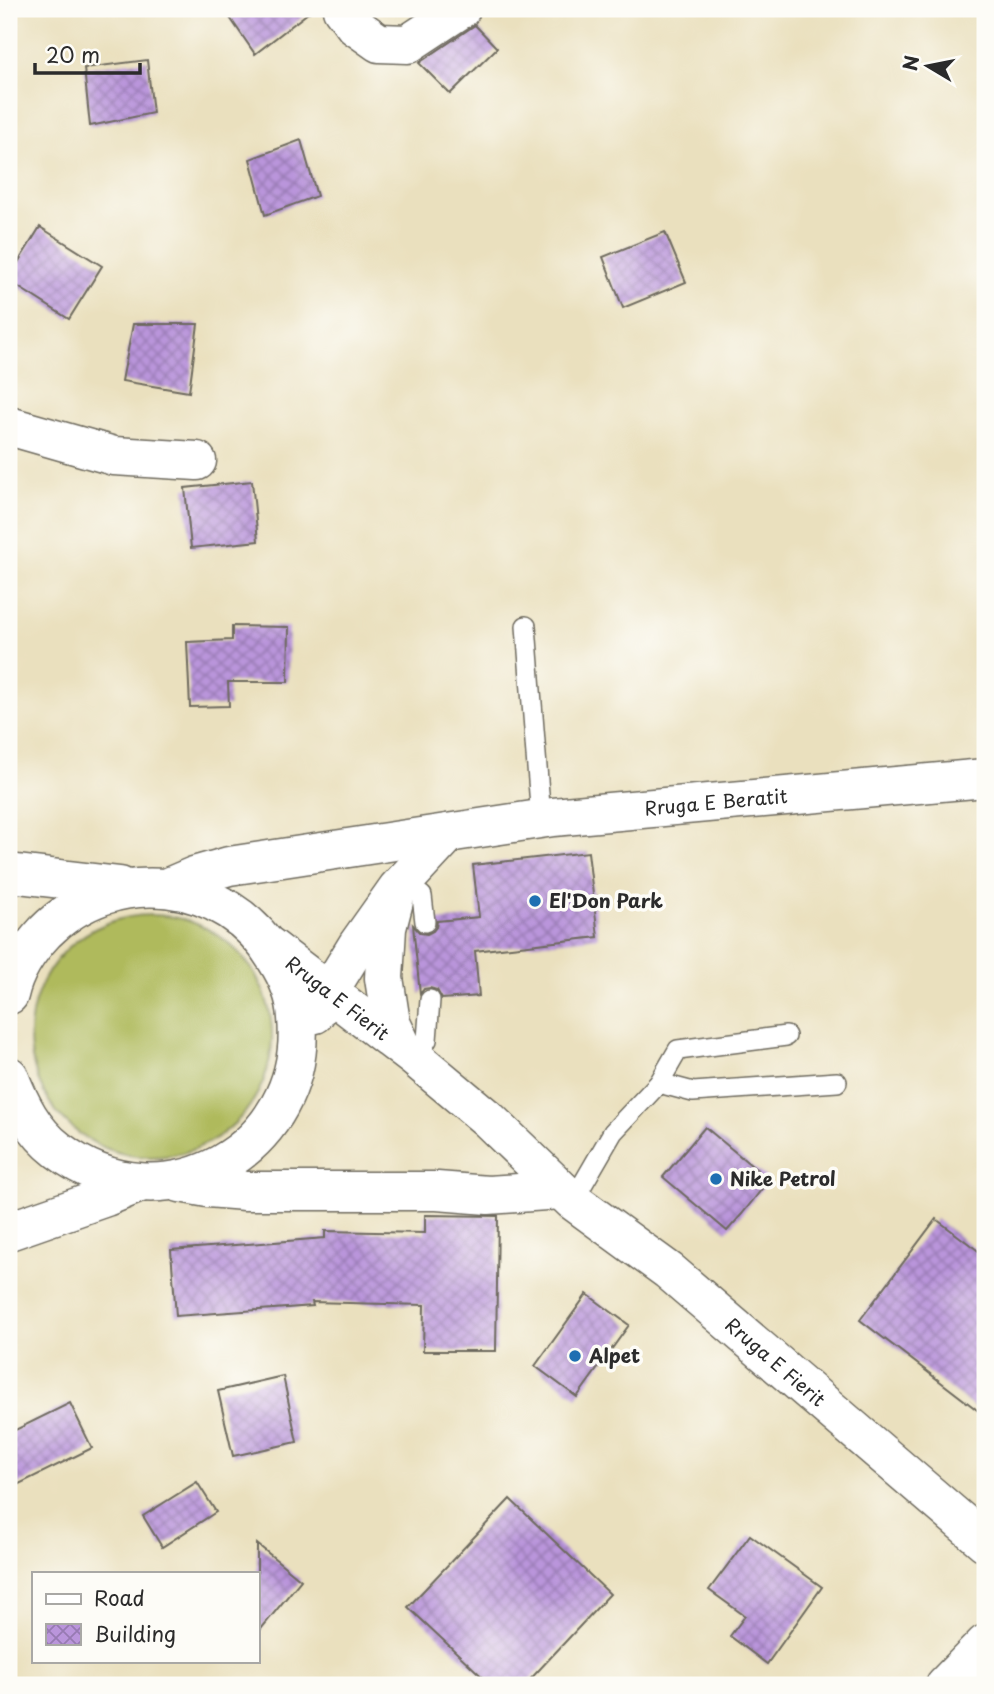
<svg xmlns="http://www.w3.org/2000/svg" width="994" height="1694" font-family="'Playpen Sans',sans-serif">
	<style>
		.green { fill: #afba5c; stroke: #6d7244; stroke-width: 2 }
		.building { fill: url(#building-cross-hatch) }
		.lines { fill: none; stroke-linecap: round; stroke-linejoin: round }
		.service-casing { stroke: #6e6a5e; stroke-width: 22 }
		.minor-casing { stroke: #6e6a5e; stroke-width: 41 }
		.secondary-casing { stroke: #6e6a5e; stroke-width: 41 }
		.service { stroke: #fff; stroke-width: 19 }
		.minor { stroke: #fff; stroke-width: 38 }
		.secondary { stroke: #fff; stroke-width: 38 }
		.poi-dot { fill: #1f6fb2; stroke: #fdfcf7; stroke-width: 2.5 }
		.labels { text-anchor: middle; stroke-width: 7; stroke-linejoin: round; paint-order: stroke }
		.street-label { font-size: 19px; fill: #2b2b2b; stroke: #fdfcf7 }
		.poi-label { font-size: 19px; font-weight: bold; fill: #2b2b2b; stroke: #fdfcf7; text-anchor: start }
	</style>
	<defs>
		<pattern id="building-cross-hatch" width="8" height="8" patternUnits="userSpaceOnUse" patternTransform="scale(1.75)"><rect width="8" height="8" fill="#ba95db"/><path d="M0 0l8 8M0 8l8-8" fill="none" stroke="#977ab2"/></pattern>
	</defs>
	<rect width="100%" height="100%" fill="#fdfcf7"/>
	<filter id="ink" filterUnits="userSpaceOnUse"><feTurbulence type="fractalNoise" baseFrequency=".0143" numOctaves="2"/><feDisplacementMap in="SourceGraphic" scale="14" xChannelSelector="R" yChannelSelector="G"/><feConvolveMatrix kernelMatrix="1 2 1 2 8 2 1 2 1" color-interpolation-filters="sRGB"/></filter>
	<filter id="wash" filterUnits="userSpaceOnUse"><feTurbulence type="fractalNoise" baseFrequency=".00686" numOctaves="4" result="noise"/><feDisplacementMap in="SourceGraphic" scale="28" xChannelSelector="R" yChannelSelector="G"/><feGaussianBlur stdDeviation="1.57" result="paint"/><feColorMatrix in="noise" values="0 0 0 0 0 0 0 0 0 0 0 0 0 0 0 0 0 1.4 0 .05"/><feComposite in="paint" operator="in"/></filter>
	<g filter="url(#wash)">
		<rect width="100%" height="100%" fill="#eae0be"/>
		<!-- green -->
		<circle class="green" cx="151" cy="1036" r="121"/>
		<g id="blocks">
			<!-- building -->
			<g class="building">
				<path d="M224,9h89l-58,45z"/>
				<path d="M475,25l22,23 -47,46 -31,-31z"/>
				<path d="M147,60l6,53 -63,13 -6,-58z"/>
				<path d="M301,140l16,56 -52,19 -15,-56z"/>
				<path d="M40,227l62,39 -33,53 -60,-38v-4z"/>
				<path d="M665,232l21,50 -63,26 -20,-51z"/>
				<path d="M133,324h65l-9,68 -67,-11z"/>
				<path d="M252,481l6,60 -67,7 -6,-60z"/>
				<path d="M232,626l57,1 -1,55h-60l1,24 -39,1 -3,-65 45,-2z"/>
				<path d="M588,852l10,85 -123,14 4,45 -37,3 -5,-9 -7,-2 -6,1 -4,5 -7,-69 7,8 7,1 6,-3 3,-4 1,-6 42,-4 -6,-52z"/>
				<path d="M705,1127l64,53 -27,34 -15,17 -64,-54z"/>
				<path d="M425,1215l73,1 -2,135h-73l1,-46 -112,-3 1,4 -137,10 -5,-66 154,-12v-7l100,2z"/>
				<path d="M936,1219l49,37v160l-125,-96z"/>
				<path d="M587,1294l42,31 -52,72 -42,-31z"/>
				<path d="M283,1376l14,66 -64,14 -15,-65z"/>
				<path d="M70,1403l22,45 -83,41v-56z"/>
				<path d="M197,1482l19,30 -54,35 -19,-31z"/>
				<path d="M510,1499l100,95 -85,91h-34l-83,-78z"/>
				<path d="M750,1535l72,52 -55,77 -37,-28 15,-20 -36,-26z"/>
				<path d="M257,1544l44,36 -44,54z"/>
			</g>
		</g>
	</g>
	<g filter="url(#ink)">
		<use href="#blocks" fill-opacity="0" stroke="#6e6a5e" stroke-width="2"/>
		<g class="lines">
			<defs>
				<g id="service">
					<path d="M526,626l15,193"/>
					<path d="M404,882l18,14 3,26"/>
					<path d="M415,1058l12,-18 3,-40"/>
					<path d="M659,1083l34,9 144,-10"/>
					<path d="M573,1201l40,-69 46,-49 19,-33 108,-14"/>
				</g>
				<g id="minor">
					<path d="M342,9l13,17 24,17 29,1 53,-35"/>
					<path d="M9,426l105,30 83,5"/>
					<path d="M945,1685l40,-41"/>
				</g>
				<g id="secondary">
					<path d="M9,873l111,13"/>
					<path id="s1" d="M166,888l28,-12 35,-10 324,-49 432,-39"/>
					<path d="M394,901l-7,27 -3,50 7,45 12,25"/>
					<path id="s2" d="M269,946l146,112 73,61 85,82 96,70 316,271"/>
					<path d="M9,995c5,-23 20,-46 36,-63 68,-69 182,-56 231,27 11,17 20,38 21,59 12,132 -134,213 -239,132 -25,-19 -38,-46 -49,-74"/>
					<path d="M315,1014l43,-70 39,-55 52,-56"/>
					<path d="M180,1183l28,5 37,3h192l51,4 73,-5"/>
					<path d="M9,1231l97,-34 34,-14"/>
				</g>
			</defs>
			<!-- service casing -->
			<use href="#service" class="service-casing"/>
			<!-- minor casing -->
			<use href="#minor" class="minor-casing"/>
			<!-- secondary casing -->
			<use href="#secondary" class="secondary-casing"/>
			<!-- service -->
			<use href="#service" class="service"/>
			<!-- minor -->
			<use href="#minor" class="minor"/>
			<!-- secondary -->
			<use href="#secondary" class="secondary"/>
		</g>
	</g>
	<!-- markers -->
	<g class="poi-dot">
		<circle cx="535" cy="901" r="7"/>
		<circle cx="716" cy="1179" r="7"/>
		<circle cx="575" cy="1356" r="7"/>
	</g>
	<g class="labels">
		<!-- street labels -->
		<g class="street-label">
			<text dy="7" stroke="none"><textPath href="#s1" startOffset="558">Rruga E Beratit</textPath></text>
			<text dy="7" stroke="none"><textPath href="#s2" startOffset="86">Rruga E Fierit</textPath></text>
			<text dy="7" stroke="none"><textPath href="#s2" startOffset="656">Rruga E Fierit</textPath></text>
		</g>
		<!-- poi labels -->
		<g class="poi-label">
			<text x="549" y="908">El'Don Park</text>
			<text x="730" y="1186">Nike Petrol</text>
			<text x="589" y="1363">Alpet</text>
		</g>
	</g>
	<!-- margin -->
	<rect width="994" height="1694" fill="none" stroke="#fdfcf7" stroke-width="35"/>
	<!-- legend -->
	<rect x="32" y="1572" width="228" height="91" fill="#fdfcf7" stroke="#a9a8a5" stroke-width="2"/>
	<rect x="46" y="1594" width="35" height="10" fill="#ffffff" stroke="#a9a8a5" stroke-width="2"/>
	<text x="94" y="1606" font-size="21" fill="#2b2b2b">Road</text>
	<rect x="46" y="1624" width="35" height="21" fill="url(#building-cross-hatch)" stroke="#a9a8a5" stroke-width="2"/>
	<text x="94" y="1642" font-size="21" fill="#2b2b2b">Building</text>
	<!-- north arrow -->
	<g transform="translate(928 66) rotate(280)" stroke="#fdfcf7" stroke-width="5" paint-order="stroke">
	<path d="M0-5L12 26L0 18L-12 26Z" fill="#2b2b2b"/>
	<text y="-10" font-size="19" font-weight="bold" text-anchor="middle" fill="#2b2b2b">N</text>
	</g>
	<!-- scale -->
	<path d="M35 63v10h105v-10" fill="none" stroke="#2b2b2b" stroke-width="3.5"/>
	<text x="46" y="63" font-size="21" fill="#2b2b2b" stroke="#fdfcf7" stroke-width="5" paint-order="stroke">20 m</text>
</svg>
